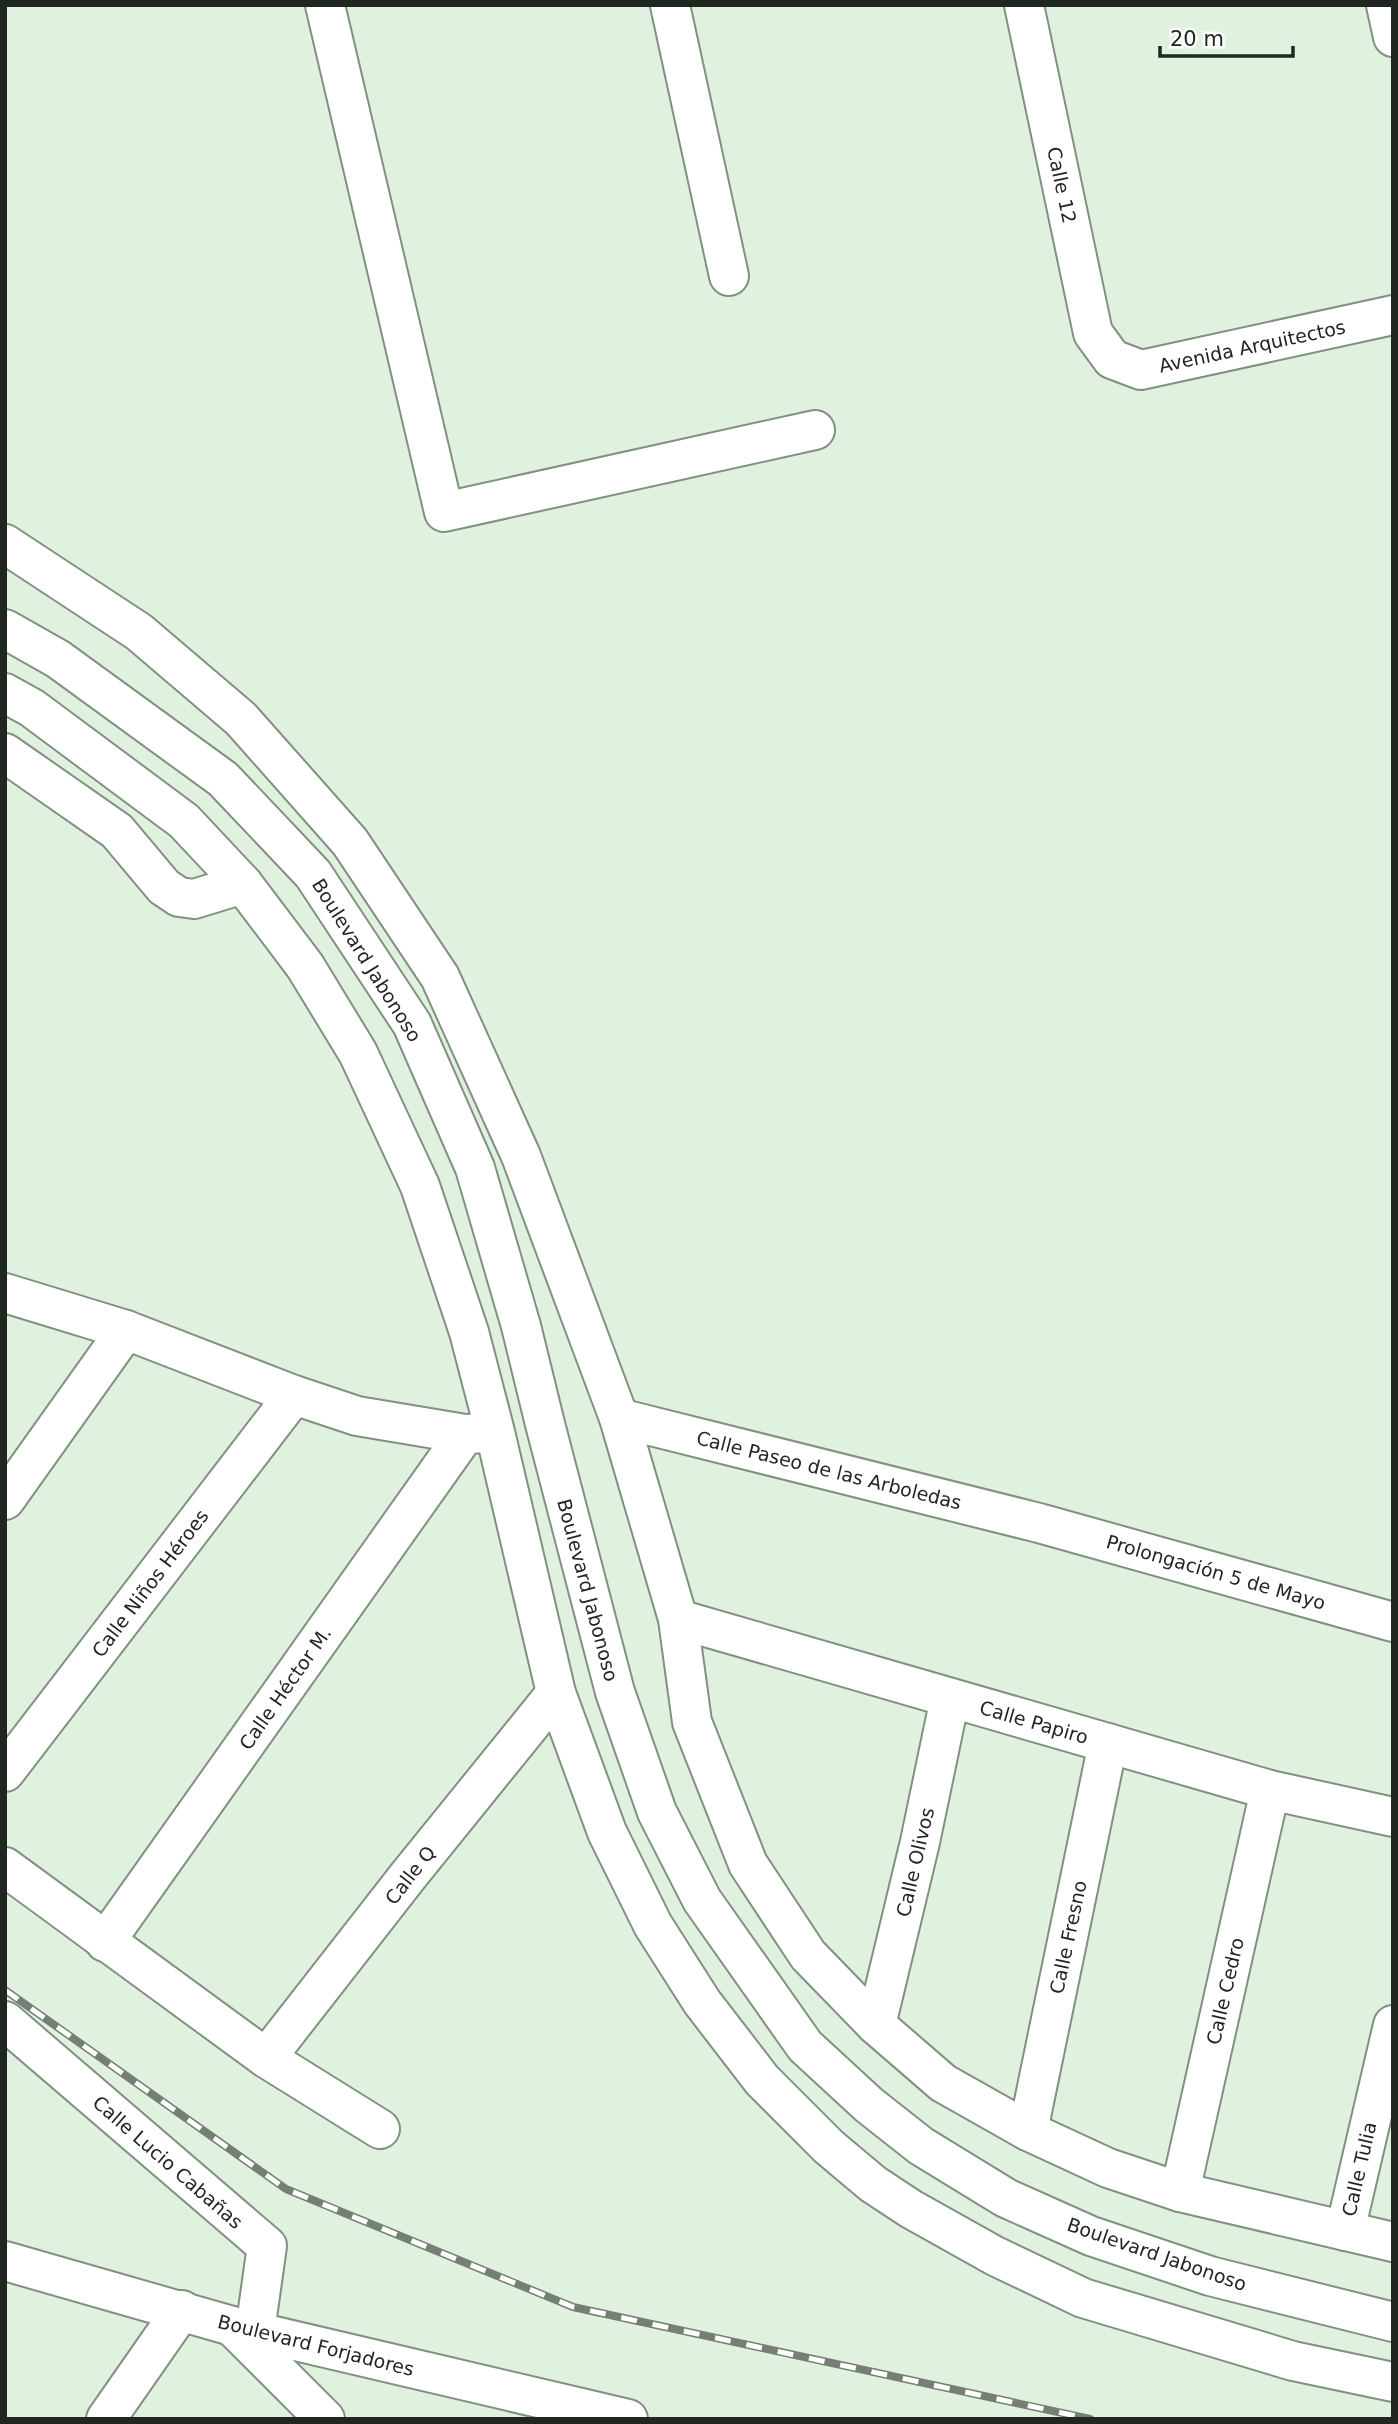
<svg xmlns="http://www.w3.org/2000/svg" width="1398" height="2424" font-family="'DejaVu Sans',sans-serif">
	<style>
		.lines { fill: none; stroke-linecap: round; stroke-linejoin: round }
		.minor-casing { stroke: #819180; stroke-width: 42 }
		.tertiary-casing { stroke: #819180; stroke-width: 42 }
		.secondary-casing { stroke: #819180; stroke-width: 42 }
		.primary-casing { stroke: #819180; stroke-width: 42 }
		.minor { stroke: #fff; stroke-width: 38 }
		.tertiary { stroke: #fff; stroke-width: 38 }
		.secondary { stroke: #fff; stroke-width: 38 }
		.primary { stroke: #fff; stroke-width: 38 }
		.rail-casing { stroke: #748074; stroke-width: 8 }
		.rail { stroke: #fff; stroke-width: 5; stroke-dasharray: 16; stroke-linecap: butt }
		.labels { text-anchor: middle; stroke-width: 5; stroke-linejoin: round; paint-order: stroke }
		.street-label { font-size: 19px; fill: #202720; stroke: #fff }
	</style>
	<rect width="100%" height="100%" fill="#e0f2df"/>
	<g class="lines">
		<defs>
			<g id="minor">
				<path d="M325,5l119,507 371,-82"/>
				<path d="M670,5l59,271"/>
				<path d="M1386,5l7,32"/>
				<path d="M5,544l134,88 102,87 109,123 90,135 81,179 98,262 59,201 14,103 56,142 60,91 68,70 67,58 85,48 80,37 72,24 213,50"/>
				<path d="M5,753l112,78 47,56 15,10 15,2 49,-15"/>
				<path d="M5,1293l121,37 168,65 63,21 108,18 23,-1"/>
				<path d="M619,1418l420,105 354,99"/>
				<path d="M5,1500l121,-170"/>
				<path d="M678,1619l592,171 123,27"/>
				<path d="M5,1772l289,-377"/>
				<path d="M5,1867l261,191 114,71"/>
				<path d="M105,1942l360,-508"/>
				<path d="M5,2021l262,225 -12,85"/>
				<path d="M876,2025l44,-183 30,-144"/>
				<path d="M266,2058l142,-182 148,-183"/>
				<path d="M1028,2131l80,-388"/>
				<path d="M1180,2192l90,-402"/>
				<path d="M1345,2231l48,-206"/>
				<path d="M232,2326l93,93"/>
				<path d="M106,2419l76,-109"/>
			</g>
			<path id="tertiary" d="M1024,5l69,328 19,26 29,11 252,-55"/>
			<path id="secondary" d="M5,2261l227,65 396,93"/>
			<g id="primary">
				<path d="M5,629l53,30 165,120 90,95 99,150 63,144 46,158 24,98 70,268 42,120 45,88 103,146 64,59 52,41 85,52 85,38 119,40 183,46"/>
				<path d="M5,693l27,15 152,113 59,63 62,82 53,87 62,133 49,146 26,100 61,261 51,139 46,93 49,77 60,78 67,67 44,37 38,25 84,47 88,42 210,63 100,21"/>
			</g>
		</defs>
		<!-- minor casing -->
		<use href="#minor" class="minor-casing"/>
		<!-- tertiary casing -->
		<use href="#tertiary" class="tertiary-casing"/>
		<!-- secondary casing -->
		<use href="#secondary" class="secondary-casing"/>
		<!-- primary casing -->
		<use href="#primary" class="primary-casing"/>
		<!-- minor -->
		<use href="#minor" class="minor"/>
		<!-- tertiary -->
		<use href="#tertiary" class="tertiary"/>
		<!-- secondary -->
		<use href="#secondary" class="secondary"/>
		<!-- primary -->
		<use href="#primary" class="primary"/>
		<defs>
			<path id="rail" d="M5,1990l281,199 287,118 517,112"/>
		</defs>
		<!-- rail casing -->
		<use href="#rail" class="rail-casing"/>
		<!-- rail -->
		<use href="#rail" class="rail"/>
	</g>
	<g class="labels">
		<!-- street labels -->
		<g class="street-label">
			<text transform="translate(1062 185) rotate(78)" y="7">Calle 12</text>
			<text transform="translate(1252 346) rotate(-12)" y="7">Avenida Arquitectos</text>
			<text transform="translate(367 960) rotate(58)" y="7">Boulevard Jabonoso</text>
			<text transform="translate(829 1470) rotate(14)" y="7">Calle Paseo de las Arboledas</text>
			<text transform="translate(1216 1572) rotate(16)" y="7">Prolongación 5 de Mayo</text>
			<text transform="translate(150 1583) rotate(-53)" y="7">Calle Niños Héroes</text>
			<text transform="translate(588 1590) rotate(75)" y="7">Boulevard Jabonoso</text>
			<text transform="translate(285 1688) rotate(-55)" y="7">Calle Héctor M.</text>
			<text transform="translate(1034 1722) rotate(16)" y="7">Calle Papiro</text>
			<text transform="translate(915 1862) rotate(-77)" y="7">Calle Olivos</text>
			<text transform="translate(410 1875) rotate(-52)" y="7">Calle Q</text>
			<text transform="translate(1068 1937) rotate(-78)" y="7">Calle Fresno</text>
			<text transform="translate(1225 1991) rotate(-77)" y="7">Calle Cedro</text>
			<text transform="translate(168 2162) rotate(41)" y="7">Calle Lucio Cabañas</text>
			<text transform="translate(1359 2169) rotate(-77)" y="7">Calle Tulia</text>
			<text transform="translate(1157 2254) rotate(19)" y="7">Boulevard Jabonoso</text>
			<text transform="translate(316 2345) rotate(14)" y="7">Boulevard Forjadores</text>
		</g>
	</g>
	<!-- border -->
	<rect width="1398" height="2424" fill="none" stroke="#202720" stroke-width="14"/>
	<!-- scale -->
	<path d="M1160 46v10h133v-10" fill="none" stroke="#202720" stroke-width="3.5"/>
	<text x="1170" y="46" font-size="21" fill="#202720" stroke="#ffffff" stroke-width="5" paint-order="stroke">20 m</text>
</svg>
